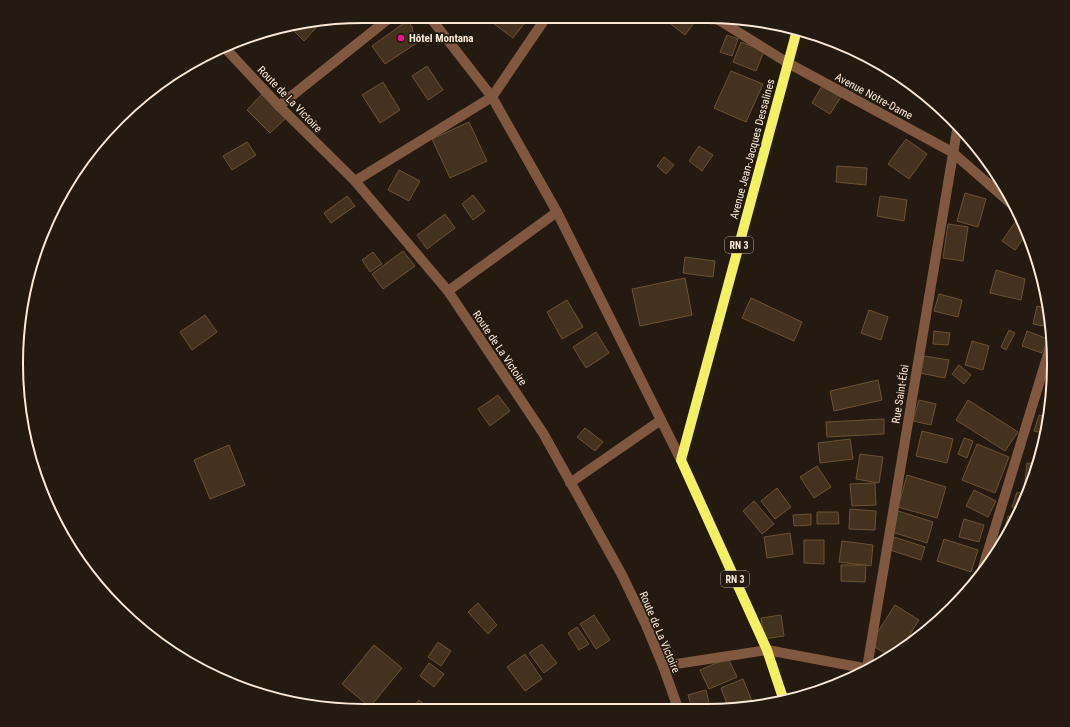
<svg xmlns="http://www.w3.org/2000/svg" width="1070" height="727" font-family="'Roboto Condensed',sans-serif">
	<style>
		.building { fill: #43321e; stroke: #6d5232 }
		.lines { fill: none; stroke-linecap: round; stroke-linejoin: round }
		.minor { stroke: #7f583f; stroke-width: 10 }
		.major { stroke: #f3f066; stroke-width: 10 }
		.poi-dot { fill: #ec128a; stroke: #241a10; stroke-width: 1.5 }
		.labels { text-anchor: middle; stroke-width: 3.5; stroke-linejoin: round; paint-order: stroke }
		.shield { fill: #241a10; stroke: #bbaa9b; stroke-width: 1 }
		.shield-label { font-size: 10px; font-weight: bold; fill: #fce8d6 }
		.poi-label { font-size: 11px; font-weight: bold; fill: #fce8d6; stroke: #241a10; text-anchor: start }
		.street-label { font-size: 11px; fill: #fce8d6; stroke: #241a10 }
		.rim { fill: none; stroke: #fce8d6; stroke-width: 2 }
	</style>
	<rect width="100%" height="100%" fill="#241a10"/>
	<!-- building -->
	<g class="building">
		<path d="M488,16h42l-17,22 -27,-20z"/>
		<path d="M673,16h26l-14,19 -17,-13z"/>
		<path d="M322,21l-18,20 -15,-15z"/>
		<path d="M755,21l19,2 5,1 -1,4z"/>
		<path d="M408,22l4,4 1,6 7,9 -35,23 -13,-18 32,-23z"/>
		<path d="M727,35l11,4 -6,17 -12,-4z"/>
		<path d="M741,42l23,9 -8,20 -23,-9z"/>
		<path d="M872,60l58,42 -60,-38z"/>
		<path d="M427,66l16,24 -15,10 -16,-24z"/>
		<path d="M731,71l32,13 -17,38 -32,-14z"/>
		<path d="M383,82l17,28 -20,13 -18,-28z"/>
		<path d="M822,86l19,11 -11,17 -18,-11z"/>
		<path d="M262,94l24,24 -16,15 -23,-23z"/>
		<path d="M469,122l18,39 -37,17 -18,-39z"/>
		<path d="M906,139l21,15 -18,25 -21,-15z"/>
		<path d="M247,142l9,13 -24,15 -9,-14z"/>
		<path d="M699,146l14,9 -11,16 -13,-10z"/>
		<path d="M664,157l10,8 -8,9 -9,-8z"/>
		<path d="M837,166l30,2 -1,17 -30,-3z"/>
		<path d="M399,170l21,11 -11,20 -21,-11z"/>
		<path d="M965,193l21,6 -8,28 -21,-6z"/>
		<path d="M473,195l12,16 -12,9 -11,-16z"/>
		<path d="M347,196l8,10 -24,17 -7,-10z"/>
		<path d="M880,196l27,4 -3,21 -27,-5z"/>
		<path d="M445,214l10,14 -28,21 -10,-14z"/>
		<path d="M1018,218l4,3 6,11 -13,18 -13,-9z"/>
		<path d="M948,224l20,3 -5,34 -20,-3z"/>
		<path d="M403,251l12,15 -32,23 -11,-15z"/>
		<path d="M373,252l9,12 -12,8 -8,-12z"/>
		<path d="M685,257l30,4 -2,16 -30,-4z"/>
		<path d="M996,270l29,9 -4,21 -31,-7z"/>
		<path d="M685,278l7,37 -52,11 -8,-37z"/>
		<path d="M939,294l23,6 -4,17 -24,-6z"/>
		<path d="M751,298l51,24 -8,19 -52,-23z"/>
		<path d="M567,300l16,27 -21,12 -15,-27z"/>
		<path d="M1037,306l12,3v18l-16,-3z"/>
		<path d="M869,310l19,7 -7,23 -20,-7z"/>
		<path d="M205,315l12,17 -25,18 -12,-18z"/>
		<path d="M1009,330l6,3 -9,17 -5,-3z"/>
		<path d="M934,331l16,2 -2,12 -15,-1z"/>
		<path d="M1027,331l21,8 -6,14 -20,-7z"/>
		<path d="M596,332l13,21 -23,15 -13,-21z"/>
		<path d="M972,341l17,5 -6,24 -18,-5z"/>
		<path d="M924,356l25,4 -4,18 -25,-5z"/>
		<path d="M959,365l12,10 -7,9 -12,-10z"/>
		<path d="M878,380l4,20 -48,11 -4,-20z"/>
		<path d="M1049,391l2,1 -2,18 -5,-1z"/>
		<path d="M498,395l12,16 -20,15 -12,-17z"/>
		<path d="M919,400l17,4 -5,21 -18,-4z"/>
		<path d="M968,400l50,32 -13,19 -49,-31z"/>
		<path d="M1039,415l10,2 -3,17 -12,-3z"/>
		<path d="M884,419v15l-57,3 -1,-15z"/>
		<path d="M585,428l18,14 -8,9 -18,-14z"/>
		<path d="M922,431l31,8 -6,24 -31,-7z"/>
		<path d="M964,438l9,3 -6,17 -9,-4z"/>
		<path d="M850,439l3,20 -33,4 -2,-20z"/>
		<path d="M977,444l32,13 -14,36 -33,-13z"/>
		<path d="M229,445l16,40 -35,14 -16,-39z"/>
		<path d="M860,454l23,3 -4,26 -23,-4z"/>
		<path d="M1027,463l11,1 -9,26h-5z"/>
		<path d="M817,466l14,21 -17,11 -14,-21z"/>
		<path d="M907,475l39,12 -9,31 -39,-11z"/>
		<path d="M875,483l1,22 -24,1 -2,-22z"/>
		<path d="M777,488l14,19 -16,12 -14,-18z"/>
		<path d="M974,490l22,11 -8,16 -22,-11z"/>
		<path d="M1017,492l11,4 -8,14 -8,-3z"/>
		<path d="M754,501l20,23 -12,10 -19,-23z"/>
		<path d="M850,509l26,2 -1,19 -26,-1z"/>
		<path d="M898,511l35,11 -6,21 -35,-11z"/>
		<path d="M817,512h21l1,12h-22z"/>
		<path d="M811,514v11l-17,1 -1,-11z"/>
		<path d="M1008,516l8,2 -6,12 -5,-2z"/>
		<path d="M964,519l20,6 -5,17 -20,-5z"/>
		<path d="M790,533l3,21 -26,4 -3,-21z"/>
		<path d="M894,537l31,10 -4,13 -31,-10z"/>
		<path d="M944,539l34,11 -7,22 -34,-11z"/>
		<path d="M804,540h20v24l-20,-1z"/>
		<path d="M842,541l31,4 -2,21 -32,-4z"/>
		<path d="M841,565h25l-1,17 -24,-1z"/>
		<path d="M478,603l19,22 -9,9 -20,-22z"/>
		<path d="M895,605l24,15 -15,24 -16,11 -18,-11z"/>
		<path d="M594,615l16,25 -14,9 -16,-25z"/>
		<path d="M781,615l3,21 -20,3 -3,-21z"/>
		<path d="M577,627l12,17 -10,6 -11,-17z"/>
		<path d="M438,642l13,9 -10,15 -13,-9z"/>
		<path d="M542,644l15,19 -13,10 -15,-20z"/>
		<path d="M374,645l28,23 -32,39 -28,-23z"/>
		<path d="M525,654l17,25 -17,12 -18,-24z"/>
		<path d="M728,658l9,19 -28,12 -9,-19z"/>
		<path d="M429,663l15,11 -10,13 -14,-11z"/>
		<path d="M743,679l9,22 -23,8 -8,-21z"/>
		<path d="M706,690l5,21h-18l-5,-16z"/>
		<path d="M419,700l14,11h-23z"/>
		<path d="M667,706l2,5h-13z"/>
	</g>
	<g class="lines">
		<!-- minor -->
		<g class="minor">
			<path d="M429,16l63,81 65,115 124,248"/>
			<path d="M714,17l74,46 164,89 63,55"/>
			<path d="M226,49l53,57 76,75 93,110 95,142 79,142 24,50 17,41 16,45"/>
			<path d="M279,106l113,-90"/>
			<path d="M355,181l137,-84 55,-81"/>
			<path d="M448,291l109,-79"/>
			<path d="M570,483l91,-63"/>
			<path d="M981,574l71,-233"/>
			<path d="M663,666l104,-16 102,19"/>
			<path d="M867,668l91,-544"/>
		</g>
		<!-- major -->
		<path class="major" d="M784,701l-17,-51 -86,-190 116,-430"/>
	</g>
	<!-- markers -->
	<circle class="poi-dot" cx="401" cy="38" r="4"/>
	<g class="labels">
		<!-- shield labels -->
		<g class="shield">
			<rect x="725" y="237" width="28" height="16" rx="3"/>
			<rect x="721" y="571" width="28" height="16" rx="3"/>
		</g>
		<g class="shield-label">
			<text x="739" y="249">RN 3</text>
			<text x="735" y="583">RN 3</text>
		</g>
		<!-- poi labels -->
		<g class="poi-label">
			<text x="409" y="42">Hôtel Montana</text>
		</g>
		<!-- street labels -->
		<g class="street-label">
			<text transform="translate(874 96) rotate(28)" y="4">Avenue Notre-Dame</text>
			<text transform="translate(290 99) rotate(46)" y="4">Route de La Victoire</text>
			<text transform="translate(752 149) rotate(-75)" y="4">Avenue Jean-Jacques Dessalines</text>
			<text transform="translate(500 348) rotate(56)" y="4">Route de La Victoire</text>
			<text transform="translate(900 394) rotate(-81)" y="4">Rue Saint-Éloi</text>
			<text transform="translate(660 632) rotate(67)" y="4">Route de La Victoire</text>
		</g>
	</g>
	<!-- crop -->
	<path d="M0 0H1070V727H0ZM363 23H707A340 340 0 0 1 1047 363V364A340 340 0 0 1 707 704H363A340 340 0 0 1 23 364V363A340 340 0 0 1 363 23Z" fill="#241a10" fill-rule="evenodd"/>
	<path class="rim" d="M363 23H707A340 340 0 0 1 1047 363V364A340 340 0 0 1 707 704H363A340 340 0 0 1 23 364V363A340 340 0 0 1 363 23Z"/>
</svg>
